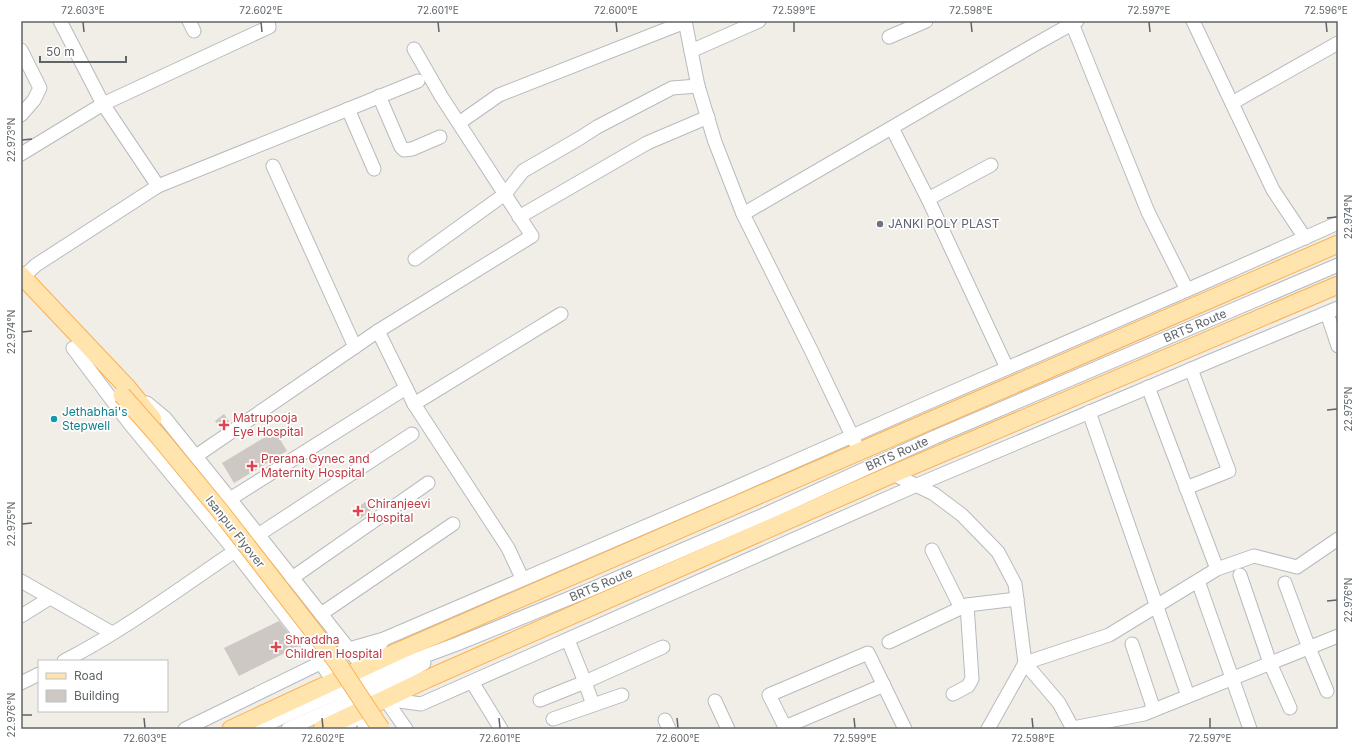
<svg xmlns="http://www.w3.org/2000/svg" width="1359" height="750" font-family="Inter,sans-serif">
	<style>
		.building { fill: #cdc8c3 }
		.lines { fill: none; stroke-linecap: round; stroke-linejoin: round }
		.minor-casing { stroke: #b7bbbe; stroke-width: 15 }
		.major-casing { stroke: #feb153; stroke-width: 19 }
		.minor { stroke: #fff; stroke-width: 13 }
		.major { stroke: #ffe4ae; stroke-width: 17 }
		.major-bridge-casing { stroke: #feb153; stroke-width: 19; stroke-linecap: butt }
		.major-bridge { stroke: #ffe4ae; stroke-width: 17 }
		.ticks { fill: none; stroke: #5e6468; stroke-width: 1.5 }
		.worship-dot { fill: #6b7280; stroke: #fff; stroke-width: 1.5 }
		.culture-dot { fill: #0f9aa8; stroke: #fff; stroke-width: 1.5 }
		.health-dot { fill: #e0444e; stroke: #fff; stroke-width: 1.5 }
		.labels { text-anchor: middle; stroke-width: 3.5; stroke-linejoin: round; paint-order: stroke }
		.worship-label { font-size: 12px; fill: #5b616d; stroke: #fff; text-anchor: start }
		.street-label { font-size: 12px; fill: #5e6468; stroke: #fff }
		.culture-label { font-size: 12px; fill: #0d838f; stroke: #fff; text-anchor: start }
		.health-label { font-size: 12px; fill: #be3a42; stroke: #fff; text-anchor: start }
		.neatline { fill: none; stroke: #5e6468; stroke-width: 1.5 }
		.ticks-label { font-size: 10px; text-anchor: middle; fill: #5e6468 }
	</style>
	<rect width="100%" height="100%" fill="#f1ede7"/>
	<!-- building -->
	<g class="building">
		<path d="M224,414l6,9 -9,6 -6,-8z"/>
		<path d="M275,431l12,20 -53,32 -12,-20z"/>
		<path d="M365,502l6,8 -11,9 -7,-8z"/>
		<path d="M279,621l20,25 -60,30 -15,-28z"/>
	</g>
	<g class="lines">
		<defs>
			<g id="minor">
				<path d="M189,21l5,10"/>
				<path d="M685,21l13,65 17,56 28,72 68,136 44,92"/>
				<path d="M1071,21l77,191 39,78"/>
				<path d="M1193,21l80,169 32,48"/>
				<path d="M889,37l37,-16"/>
				<path d="M21,50l19,38 -6,12 -13,15"/>
				<path d="M691,51l68,-30"/>
				<path d="M379,96l22,51 3,3 8,-1 28,-12"/>
				<path d="M1232,103l106,-60"/>
				<path d="M348,109l26,60"/>
				<path d="M459,123l40,-28 186,-73"/>
				<path d="M892,128l36,71"/>
				<path d="M21,154l82,-50 166,-77 -1,-6"/>
				<path d="M991,165l-63,34 79,169"/>
				<path d="M273,166l82,181"/>
				<path d="M158,186l260,-105"/>
				<path d="M743,214l291,-169 43,-24"/>
				<path d="M519,217l128,-74 61,-26"/>
				<path d="M415,259l90,-65 18,-23 57,-33 17,-11 75,-39 26,-2"/>
				<path d="M21,279l15,-14 122,-79 -55,-82 -43,-83"/>
				<path d="M1327,313l11,33"/>
				<path d="M378,331l154,-95 -91,-140 -27,-47"/>
				<path d="M73,348l57,76 100,121 84,108 33,48 21,28"/>
				<path d="M1148,387l69,182"/>
				<path d="M147,403l18,15 57,71 141,178 43,62"/>
				<path d="M414,404l147,-90"/>
				<path d="M1089,412l99,284"/>
				<path d="M196,456l182,-125 36,73 94,144 14,30"/>
				<path d="M893,474l41,20 28,21 36,37 17,32 10,79 34,40 14,26"/>
				<path d="M1186,488l43,-17 -38,-102"/>
				<path d="M230,499l176,-111"/>
				<path d="M258,535l154,-101"/>
				<path d="M932,550l29,58"/>
				<path d="M1240,575l30,88 20,45"/>
				<path d="M292,578l136,-95"/>
				<path d="M21,581l91,52"/>
				<path d="M1198,581l52,148"/>
				<path d="M1285,583l24,65 18,43"/>
				<path d="M321,614l132,-90"/>
				<path d="M21,616l29,-18"/>
				<path d="M568,640l17,42 8,23"/>
				<path d="M889,642l78,-37 50,-6"/>
				<path d="M1132,644l22,66"/>
				<path d="M64,661c60,-31 115,-72 171,-110"/>
				<path d="M363,667l21,-28 346,-149 190,-84 267,-116 151,-67"/>
				<path d="M472,682l29,47"/>
				<path d="M21,683l18,-9"/>
				<path d="M953,694l15,-8 4,-7 -5,-74"/>
				<path d="M385,699l36,5 496,-219 296,-125 125,-52"/>
				<path d="M540,700l45,-18 78,-35"/>
				<path d="M715,701l13,28"/>
				<path d="M553,719l69,-24"/>
				<path d="M665,720l4,9"/>
				<path d="M785,727l99,-42"/>
				<path d="M1073,728l71,-14 194,-78"/>
				<path d="M185,729l164,-80 35,-10"/>
				<path d="M256,729l131,-59 70,-26 135,-55 176,-76 167,-76 403,-172"/>
				<path d="M288,729l101,-46 35,-20"/>
				<path d="M347,729l9,-16"/>
				<path d="M786,729l-17,-34 99,-42 37,76"/>
				<path d="M988,729l37,-66 84,-28 108,-66 37,-13 43,11 41,-28"/>
			</g>
			<g id="major">
				<path d="M21,275l106,112 26,32"/>
				<path d="M231,729l168,-78 939,-407"/>
				<path d="M322,729l105,-50 466,-205 445,-189"/>
			</g>
		</defs>
		<!-- minor casing -->
		<use href="#minor" class="minor-casing"/>
		<!-- major casing -->
		<use href="#major" class="major-casing"/>
		<!-- minor -->
		<use href="#minor" class="minor"/>
		<!-- major -->
		<use href="#major" class="major"/>
		<defs>
			<path id="major-bridge" d="M122,395l37,42 61,74 117,151 44,67"/>
		</defs>
		<!-- major-bridge casing -->
		<use href="#major-bridge" class="major-bridge-casing"/>
		<!-- major-bridge -->
		<use href="#major-bridge" class="major-bridge"/>
	</g>
	<!-- ticks -->
	<path class="ticks" d="M83,22l1,10M261,22l1,10M438,22l1,10M616,22l1,10M794,22v10M971,22l1,10M1149,22l1,10M1326,22l1,10M22,140l10,-1M1327,218l10,-1M22,332l10,-1M1327,410l10,-1M22,524l10,-1M1327,601l10,-1M22,715h10M144,718l1,10M322,718l1,10M499,718l1,10M677,718l1,10M854,718l1,10M1032,718l1,10M1210,718v10"/>
	<!-- markers -->
	<circle class="worship-dot" cx="880" cy="224" r="4"/>
	<circle class="culture-dot" cx="54" cy="419" r="4"/>
	<g class="health-dot">
		<path d="M222 419h4v4h4v4h-4v4h-4v-4h-4v-4h4z"/>
		<path d="M250 460h4v4h4v4h-4v4h-4v-4h-4v-4h4z"/>
		<path d="M356 505h4v4h4v4h-4v4h-4v-4h-4v-4h4z"/>
		<path d="M274 641h4v4h4v4h-4v4h-4v-4h-4v-4h4z"/>
	</g>
	<g class="labels">
		<!-- worship labels -->
		<g class="worship-label">
			<text x="888" y="228">JANKI POLY PLAST</text>
		</g>
		<!-- street labels -->
		<g class="street-label">
			<text transform="translate(1195 326) rotate(-23)" y="4">BRTS Route</text>
			<text transform="translate(897 454) rotate(-24)" y="4">BRTS Route</text>
			<text transform="translate(235 532) rotate(52)" y="4">Isanpur Flyover</text>
			<text transform="translate(601 585) rotate(-23)" y="4">BRTS Route</text>
		</g>
		<!-- culture labels -->
		<g class="culture-label">
			<text x="62" y="416">Jethabhai's<tspan x="62" dy="14">Stepwell</tspan></text>
		</g>
		<!-- health labels -->
		<g class="health-label">
			<text x="233" y="422">Matrupooja<tspan x="233" dy="14">Eye Hospital</tspan></text>
			<text x="261" y="463">Prerana Gynec and<tspan x="261" dy="14">Maternity Hospital</tspan></text>
			<text x="367" y="508">Chiranjeevi<tspan x="367" dy="14">Hospital</tspan></text>
			<text x="285" y="644">Shraddha<tspan x="285" dy="14">Children Hospital</tspan></text>
		</g>
	</g>
	<!-- border -->
	<rect width="1359" height="750" fill="none" stroke="#ffffff" stroke-width="44"/>
	<!-- legend -->
	<rect x="38" y="660" width="130" height="52" fill="#ffffff" stroke="#bfc1c3"/>
	<rect x="46" y="673" width="20" height="6" fill="#ffe4ae" stroke="#bfc1c3"/>
	<text x="74" y="680" font-size="12" fill="#5e6468">Road</text>
	<rect x="46" y="690" width="20" height="12" fill="#cdc8c3" stroke="#bfc1c3"/>
	<text x="74" y="700" font-size="12" fill="#5e6468">Building</text>
	<!-- scale -->
	<path d="M40 56v6h86v-6" fill="none" stroke="#5e6468" stroke-width="2"/>
	<text x="46" y="56" font-size="12" fill="#5e6468" stroke="#ffffff" stroke-width="3" paint-order="stroke">50 m</text>
	<rect x="22" y="22" width="1315" height="706" class="neatline"/>
	<g class="ticks-label">
		<text x="83" y="14">72.603°E</text>
		<text x="261" y="14">72.602°E</text>
		<text x="438" y="14">72.601°E</text>
		<text x="616" y="14">72.600°E</text>
		<text x="794" y="14">72.599°E</text>
		<text x="971" y="14">72.598°E</text>
		<text x="1149" y="14">72.597°E</text>
		<text x="1326" y="14">72.596°E</text>
		<text transform="translate(11 140) rotate(-90)" y="4">22.973°N</text>
		<text transform="translate(1348 217) rotate(-90)" y="4">22.974°N</text>
		<text transform="translate(11 332) rotate(-90)" y="4">22.974°N</text>
		<text transform="translate(1348 409) rotate(-90)" y="4">22.975°N</text>
		<text transform="translate(11 524) rotate(-90)" y="4">22.975°N</text>
		<text transform="translate(1348 600) rotate(-90)" y="4">22.976°N</text>
		<text transform="translate(11 715) rotate(-90)" y="4">22.976°N</text>
		<text x="145" y="742">72.603°E</text>
		<text x="323" y="742">72.602°E</text>
		<text x="500" y="742">72.601°E</text>
		<text x="678" y="742">72.600°E</text>
		<text x="855" y="742">72.599°E</text>
		<text x="1033" y="742">72.598°E</text>
		<text x="1210" y="742">72.597°E</text>
	</g>
</svg>
